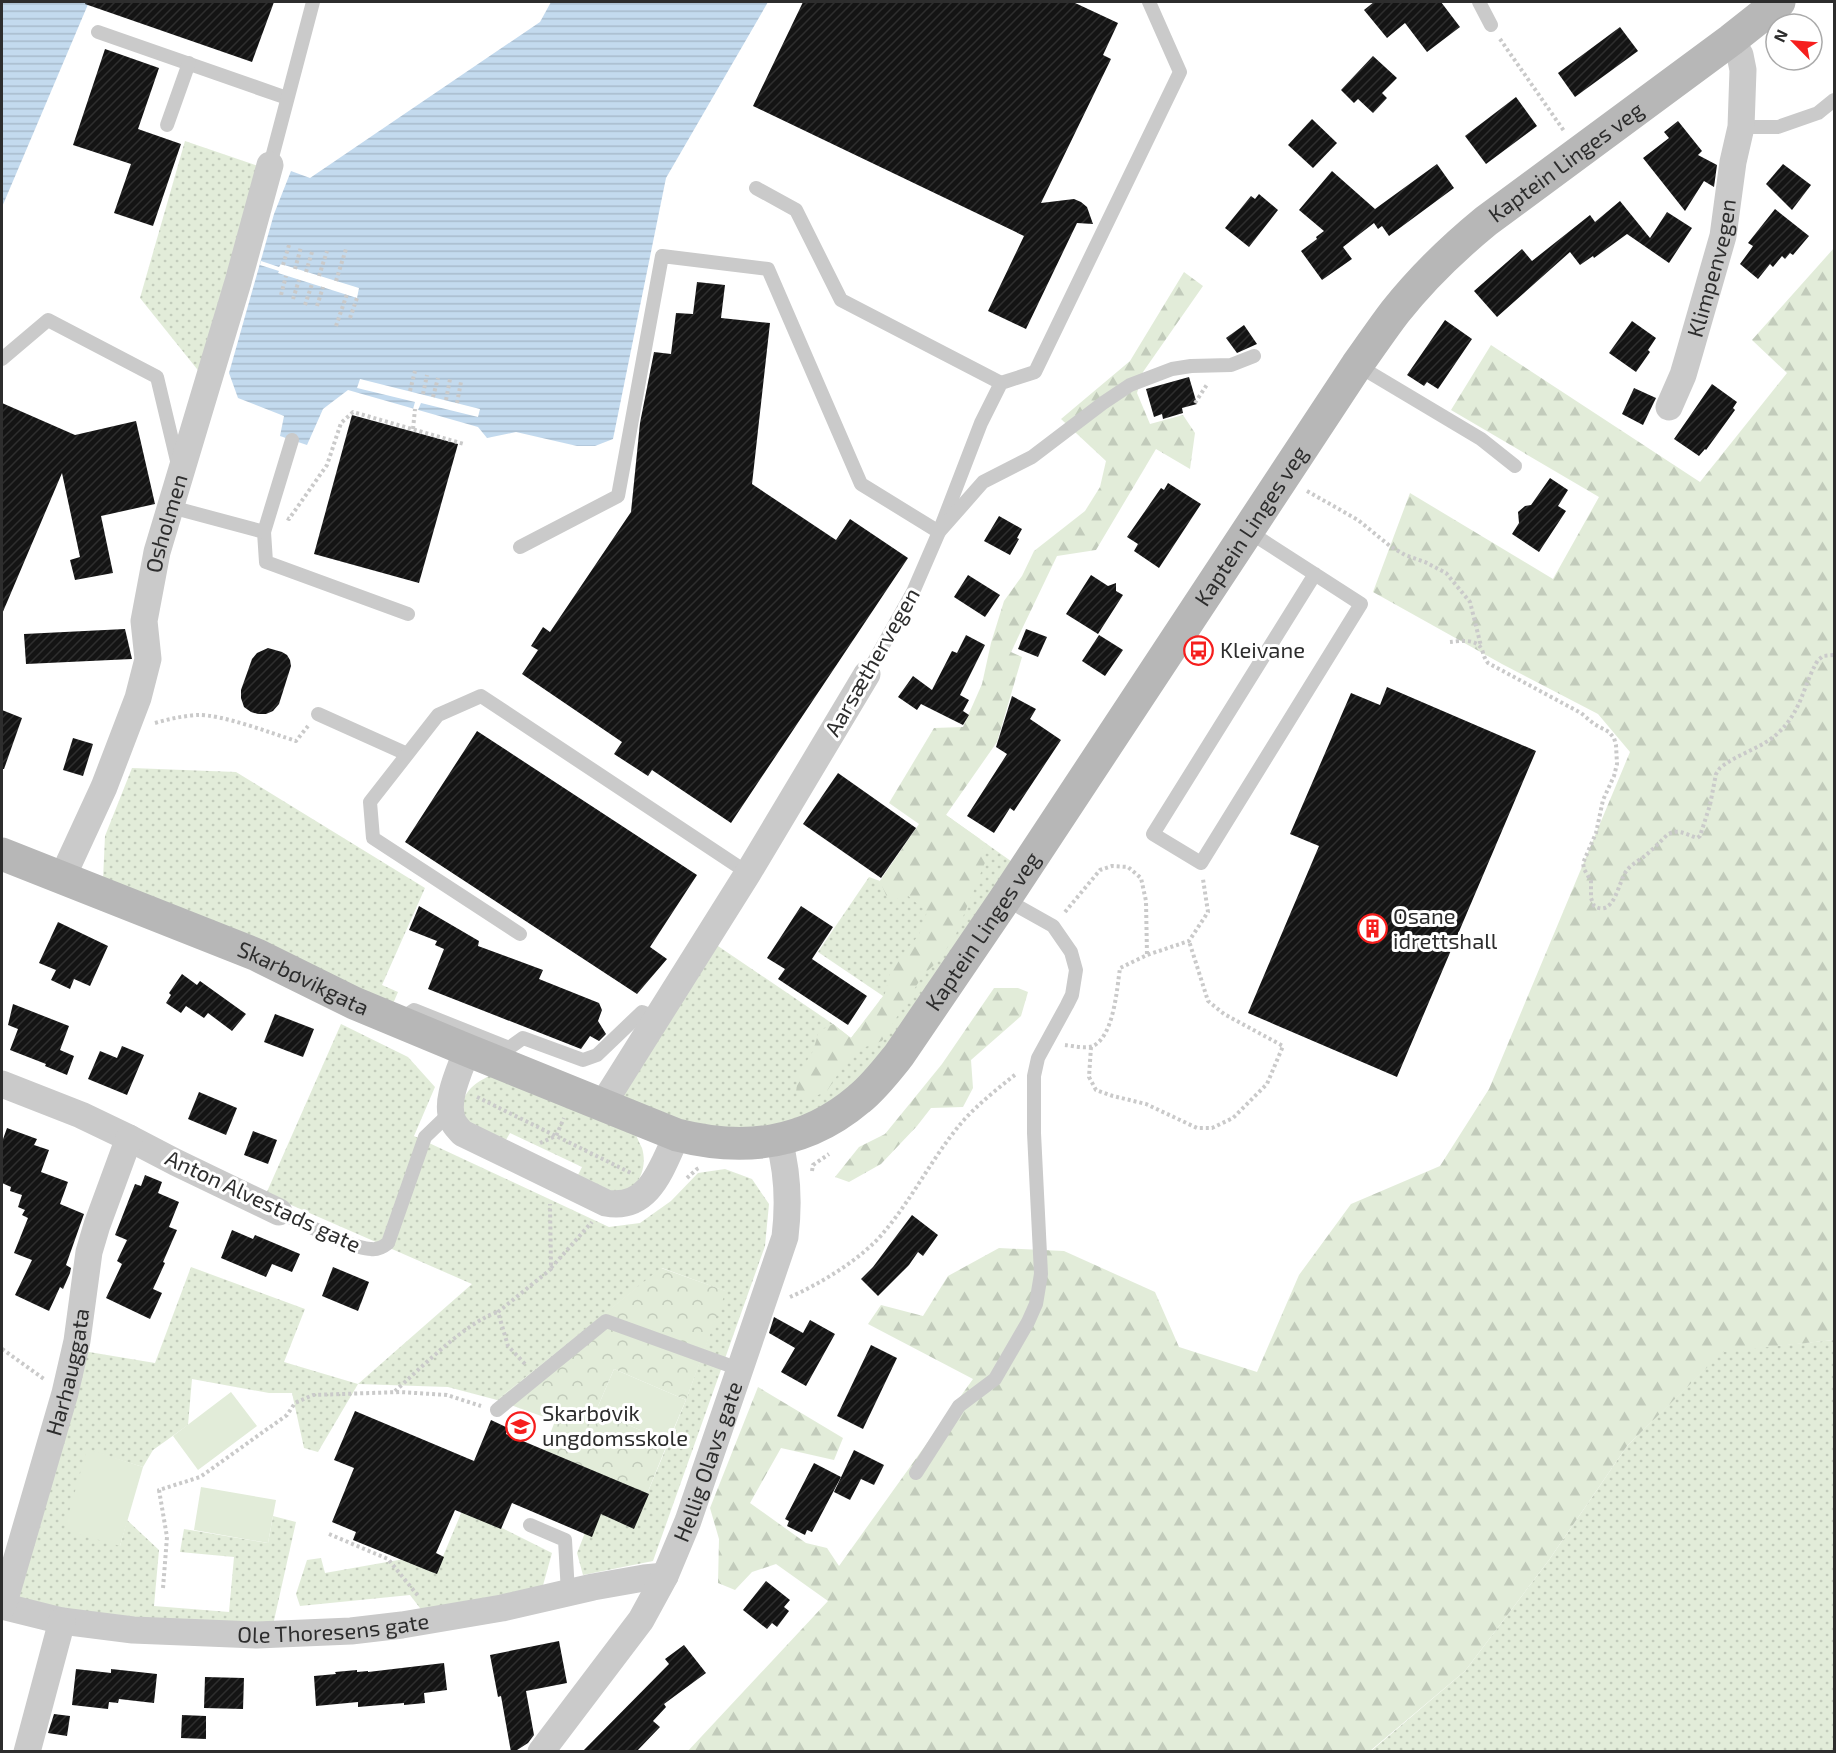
<svg xmlns="http://www.w3.org/2000/svg" width="1836" height="1753" font-family="'Exo 2',sans-serif">
	<style>
		.grass { fill: url(#grass-dots) }
		.forest { fill: url(#forest-firs) }
		.park { fill: url(#park-crowns) }
		.pitch { fill: #e2ecd9 }
		.water { fill: url(#water-rules) }
		.pier { fill: #fff }
		.building { fill: url(#building-hatch) }
		.lines { fill: none; stroke-linecap: round; stroke-linejoin: round }
		.path { stroke: #cacaca; stroke-width: 4; stroke-dasharray: 3 3; stroke-linecap: butt }
		.service { stroke: #cacaca; stroke-width: 14 }
		.minor { stroke: #cacaca; stroke-width: 27 }
		.secondary { stroke: #b7b7b7; stroke-width: 33 }
		.labels { text-anchor: middle; stroke-width: 6; stroke-linejoin: round; paint-order: stroke }
		.street-label { font-size: 22px; fill: #2d2d2d; stroke: #fff }
		.poi-label { font-size: 22px; fill: #2d2d2d; stroke: #fff; text-anchor: start }
	</style>
	<defs>
		<pattern id="grass-dots" width="8" height="8" patternUnits="userSpaceOnUse" patternTransform="scale(1.5)"><rect width="8" height="8" fill="#e2ecd9"/><path d="M2 2h.1M6 6h.1" fill="none" stroke="#c2cbbb" stroke-width="1.8" stroke-linecap="round"/></pattern>
		<pattern id="forest-firs" width="22" height="20" patternUnits="userSpaceOnUse" patternTransform="scale(1.5)"><rect width="22" height="20" fill="#e2ecd9"/><path d="M5 1l3.5 6h-7zM16 11l3.5 6h-7z" fill="#c2cbbb"/></pattern>
		<pattern id="park-crowns" width="20" height="18" patternUnits="userSpaceOnUse" patternTransform="scale(1.5)"><rect width="20" height="18" fill="#e2ecd9"/><path d="M2 6a3 3 0 1 1 6 0M12 15a3 3 0 1 1 6 0" fill="none" stroke="#c2cbbb"/></pattern>
		<pattern id="water-rules" width="6" height="5" patternUnits="userSpaceOnUse" patternTransform="scale(1.5)"><rect width="6" height="5" fill="#c3daee"/><path d="M0 2.5h6" fill="none" stroke="#a8bbcc"/></pattern>
		<pattern id="building-hatch" width="6" height="6" patternUnits="userSpaceOnUse" patternTransform="scale(1.5)"><rect width="6" height="6" fill="#141414"/><path d="M-1 1l2-2M0 6l6-6M5 7l2-2" fill="none" stroke="#2e2e2e"/></pattern>
	</defs>
	<rect width="100%" height="100%" fill="#fff"/>
	<!-- grass -->
	<g class="grass">
		<path d="M185,141l76,26 -60,207 -61,-76z"/>
		<path d="M132,768l104,4 189,116 -43,97 16,7 -6,14 -289,-126 2,-44z"/>
		<path d="M946,815l69,49 -160,227 -78,38 -93,-2 -65,-29 96,-154 118,80 18,14 32,-42 -65,-44 51,-75 11,4 40,-57z"/>
		<path d="M341,1024l67,33 27,30 -21,49 195,91 31,-4 31,-22 27,-28 27,-4 27,10 17,25 -4,42 -112,315 -70,14 -6,-22 17,-43 53,-16 39,-94 39,-109 -63,-23 -165,132 -49,-13 -90,-3 -40,68 -14,-4 -12,-55h-23l-77,-14 -4,46 -35,25 -10,17 -56,-17 33,96 7,-26 32,30 -5,56 75,6 5,-55 -54,-5 4,-23 84,14 5,-27 23,6 -23,103 -140,-5 -120,-20 70,-249 72,12 36,-96 114,42 -21,53 74,22 114,-100 -206,-90z"/>
		<path d="M497,1072l139,63c2,5 4,9 6,13 7,23 -7,48 -32,48 -10,-1 -24,-12 -34,-17l6,-12 -72,-34 -7,12 -36,-23 -7,-13c6,-22 17,-27 37,-37z"/>
		<path d="M1834,1340v411l-464,1 95,-81 84,-111 78,-114 96,-95z"/>
		<path d="M462,1511l42,18 48,24 -10,36 -119,23 -13,-17 -110,11 -4,-12 11,-34 14,-2 4,15 79,-14 32,14z"/>
	</g>
	<!-- forest -->
	<g class="forest">
		<path d="M1834,248v1092l-111,12 -96,94 -78,114 -84,111 -95,80 -683,1 141,-151 -52,-37 -24,8 -17,18 -17,-7 1,-44 -9,-31 48,-121 85,51 -9,22 -53,-12 -31,55 56,40 21,5 12,18 134,-187 -105,-55 13,-19 42,11 25,-40 51,-28 65,3 91,41 24,55 78,25 42,-97 52,-71 89,-38 49,-77 141,-337 -32,-38 -96,-50 -129,-72 37,-99 143,86 46,-82 -148,-87 40,-65 209,137 87,-109 -35,-33z"/>
		<path d="M1184,272l19,14 -60,86 -6,21 13,31 33,-9 12,18 -5,36 -34,-20 -60,101 -39,6 -46,96 11,5 -25,85 -51,73 34,24 6,21 -32,79 -21,27 -10,9 -41,66 -22,8 -16,16 -17,26 -22,10 -9,-8 2,-18 15,-24 6,-20 14,-7 18,14 33,-41 8,-31 27,-31 8,-23 -20,-17 -18,7 -9,-21 39,-57 -30,-21 45,-75 29,-1 19,-43 9,-41 13,-42 18,-25 12,-25 51,-40 15,-24 6,-26 -45,-42 69,-58z"/>
		<path d="M994,988h24l10,4 -7,24 -50,44 2,28 -10,19 -32,1 -14,18 -36,38 -32,18 -14,-5 24,-30 26,-13 31,-38 26,-32z"/>
	</g>
	<!-- park -->
	<path class="park" d="M661,1268l65,23 -40,109 -72,-31 -18,42 72,31 -21,52 -103,-44 11,-29 -58,-21z"/>
	<!-- pitch -->
	<g class="pitch">
		<path d="M614,1369l72,31 -18,42 -72,-31z"/>
		<path d="M231,1392l26,34 -59,44 -25,-34z"/>
		<path d="M87,1449l56,18 -23,79 -56,-16z"/>
		<path d="M201,1487l75,13 -8,43 -74,-13z"/>
	</g>
	<!-- water -->
	<g class="water">
		<path d="M2,2h87l-87,205z"/>
		<path d="M551,2h217l-102,176 -53,261 -18,7h-18l-61,-14 -29,6 -9,-11 -130,-37 -25,19 -16,36 -27,-9 4,-20 -46,-18 -9,-25 45,-159 17,-43 19,7 230,-156z"/>
	</g>
	<!-- pier -->
	<g class="pier">
		<path d="M261,261l18,6 2,-3 78,24 -2,10 -79,-25 1,-2 -19,-6z"/>
		<path d="M360,379l120,30 -2,8 -57,-14 -3,7 -3,-1h-2l2,-7 -58,-14z"/>
	</g>
	<!-- building -->
	<g class="building">
		<path d="M86,2h188l-22,60 -167,-58z"/>
		<path d="M803,2h270l45,21 -15,32 8,4 -70,144 33,-4 7,3 6,5 6,17 -16,-1 -51,106 -38,-18 36,-75 -271,-130z"/>
		<path d="M1374,2h67l19,25 -33,25 -22,-29 -18,15 -23,-28z"/>
		<path d="M1620,27l18,24 -63,46 -17,-24z"/>
		<path d="M105,49l54,19 -21,61 43,15 -28,82 -39,-13 17,-49 -58,-19z"/>
		<path d="M1373,56l24,22 -15,15 5,5 -14,15 -15,-14 -4,4 -13,-13z"/>
		<path d="M1516,97l21,29 -51,38 -21,-28z"/>
		<path d="M1312,119l25,24 -24,25 -25,-23z"/>
		<path d="M1678,121l24,30 -4,4 19,10 -3,22 -10,-6 -19,30 -42,-53 26,-20 -5,-6z"/>
		<path d="M1437,164l17,24 -65,48 -7,-10 -4,3 -4,-6 -31,24 9,12 -30,21 -21,-29 16,-12 -1,-2 8,-6 -25,-21 33,-39 43,38z"/>
		<path d="M1783,164l28,21 -19,25 -26,-26z"/>
		<path d="M1259,194l19,16 -29,37 -24,-19 26,-32 4,3z"/>
		<path d="M1620,201l30,37 17,-26 25,16 -23,35 -42,-29 -33,24 -1,-2 -13,9 -10,-13 -73,65 -23,-26 48,-42 10,12 58,-46 5,7z"/>
		<path d="M1775,209l34,27 -16,19 -3,-2 -5,6 -3,-3 -9,11 -3,-3 -12,15 -18,-15 11,-15 2,-3 -5,-3z"/>
		<path d="M697,282l28,3 -4,33 49,5 -18,161 84,56 14,-21 58,39 -177,265 -79,-53 -4,6 -34,-22 8,-12 -100,-68 16,-24 -7,-4 12,-19 7,5 81,-120 9,-89 14,-71 17,2 5,-41 17,1z"/>
		<path d="M1445,320l27,19 -34,50 -11,-7 -3,4 -17,-11z"/>
		<path d="M1632,321l24,17 -8,12 2,2 -14,20 -27,-19z"/>
		<path d="M1244,325l13,19 -20,9 -11,-15z"/>
		<path d="M1189,377l8,27 -15,4 1,5 -20,6 -1,-5 -8,3 -8,-28z"/>
		<path d="M1712,384l25,18 -4,6 2,2 -29,40 -1,-1 -6,7 -25,-17z"/>
		<path d="M1634,388l22,10 -13,27 -21,-11z"/>
		<path d="M2,403l73,32 61,-14 19,83 -54,12 12,57 -38,7 -5,-20 10,-3 -18,-84 -60,141z"/>
		<path d="M352,415l106,29 -39,139 -105,-29z"/>
		<path d="M1550,478l18,12 -10,16 8,5 -27,41 -27,-18 7,-11 -1,-11 7,-6 6,-1z"/>
		<path d="M1168,483l33,21 -42,64 -25,-17 4,-7 -11,-7 34,-49 3,2z"/>
		<path d="M999,516l23,13 -5,9 2,1 -9,16 -26,-14z"/>
		<path d="M968,575l32,20 -15,22 -31,-20z"/>
		<path d="M1091,575l17,11 8,-3v8l7,4 -25,39 -32,-20z"/>
		<path d="M125,629l7,30 -106,5 -2,-30z"/>
		<path d="M1026,629l21,8 -9,20 -20,-8z"/>
		<path d="M966,635l19,10 -25,50 9,5 -6,11 6,4 -6,10 -42,-21 -4,6 -19,-13 15,-21 19,14 20,-39 5,2z"/>
		<path d="M1099,635l24,15 -18,26 -23,-15z"/>
		<path d="M268,648l14,4 5,3 3,5 1,6 -12,38 -6,7 -7,3h-8l-7,-2 -7,-5 -3,-9v-8l11,-31 5,-6z"/>
		<path d="M1387,687l149,64 -139,326 -149,-64 71,-167 -29,-12 61,-141 29,12z"/>
		<path d="M1012,696l24,13 -6,10 31,21 -47,71 -4,-3 -16,25 -27,-17 40,-62 -11,-7z"/>
		<path d="M2,710l20,8 -18,51h-2z"/>
		<path d="M477,731l220,144 -47,72 17,12 -30,35 -232,-152z"/>
		<path d="M73,738l20,6 -10,32 -20,-6z"/>
		<path d="M838,773l78,55 -35,50 -78,-54z"/>
		<path d="M419,906l60,35 -1,5 65,24 -4,9 60,24 3,7 -4,11 8,13 -7,7 -9,-5 -9,13 -153,-60 16,-40 -9,-4 2,-4 -28,-11z"/>
		<path d="M801,906l32,21 -21,32 55,37 -19,29 -70,-46 7,-10 -18,-11z"/>
		<path d="M58,922l50,24 -18,40 -16,-7 -4,10 -19,-9 5,-10 -17,-7z"/>
		<path d="M182,974l15,11 3,-4 46,33 -14,17 -24,-18 -4,5 -18,-12 -5,7 -15,-10 5,-8 -2,-2z"/>
		<path d="M13,1004l56,22 -9,24 14,6 -7,19 -22,-9 1,-2 -36,-14 8,-21 -10,-4z"/>
		<path d="M275,1014l39,15 -11,28 -39,-15z"/>
		<path d="M122,1046l22,9 -17,40 -39,-16 12,-28 17,7z"/>
		<path d="M199,1092l38,16 -11,27 -38,-16z"/>
		<path d="M7,1128l30,11 -3,6 15,5 -8,22 27,10 -8,22 24,10 -18,51 5,3 -1,5 -7,16 -3,-2 -11,24 -34,-16 17,-35 -18,-7 14,-35 -6,-3 3,-5 -7,-3 4,-12 -12,-4 1,-4 -9,-4v-41z"/>
		<path d="M253,1131l24,9 -9,24 -24,-9z"/>
		<path d="M145,1175l17,7 -4,11 21,9 -10,25 8,3 -14,32 2,1 -12,26 9,4 -12,26 -44,-21 16,-34 -5,-3 10,-21 -12,-5 20,-51 6,2z"/>
		<path d="M912,1215l26,20 -15,21 -5,-4 -9,13 -31,31 -17,-17 12,-12z"/>
		<path d="M232,1230l21,9 2,-4 45,19 -8,18 -20,-8 -6,13 -45,-19z"/>
		<path d="M333,1267l36,15 -11,29 -36,-15z"/>
		<path d="M774,1317l29,16 7,-13 25,14 -29,52 -25,-14 14,-24 -26,-15z"/>
		<path d="M871,1345l26,13 -34,71 -26,-13z"/>
		<path d="M355,1411l119,50 17,-41 17,8 -2,6 143,60 -15,35 -33,-15 -9,23 -80,-34 -11,26 -46,-19 -19,43 8,4 -7,17 -8,-3 -76,-31 3,-8 -24,-10 22,-54 -20,-8z"/>
		<path d="M854,1450l30,15 -10,20 -13,-6 -11,21 -16,-8z"/>
		<path d="M814,1463l27,14 -29,55 -5,-2 -2,5 -18,-9 2,-5 -4,-2z"/>
		<path d="M766,1581l24,19 -6,7 5,4 -12,16 -5,-4 -5,6 -24,-19z"/>
		<path d="M559,1641l8,42 -41,8 8,44 -6,8 -14,9h-3l-10,-56 -3,1 -8,-42z"/>
		<path d="M684,1645l22,28 -42,31 2,3 -13,14 7,6 -24,25h-54l87,-88 -4,-5z"/>
		<path d="M444,1663l3,27 -23,3 1,10 -21,2v-2l-46,4v-5l-42,4 -2,-30 22,-2 -1,-2 22,-2v2l11,-1v1z"/>
		<path d="M76,1669l35,4v-4l46,5 -3,29 -35,-4 -1,4 -9,-1 -1,7 -36,-4z"/>
		<path d="M205,1677l39,1 -1,31 -39,-1z"/>
		<path d="M54,1714l16,2 -3,20 -19,-3z"/>
		<path d="M182,1715l24,1v23l-25,-1z"/>
	</g>
	<g class="lines">
		<!-- path -->
		<g class="path">
			<path d="M1500,39l64,92"/>
			<path d="M283,265l6,-20"/>
			<path d="M295,269l6,-22"/>
			<path d="M306,272l6,-20"/>
			<path d="M319,276l8,-25"/>
			<path d="M336,281l10,-32"/>
			<path d="M281,295l5,-19"/>
			<path d="M293,299l6,-19"/>
			<path d="M305,305l7,-21"/>
			<path d="M317,306l6,-19"/>
			<path d="M350,318l7,-20"/>
			<path d="M336,326l11,-32"/>
			<path d="M410,391l5,-20"/>
			<path d="M423,394l4,-19"/>
			<path d="M433,397l5,-19"/>
			<path d="M446,400l4,-21"/>
			<path d="M457,403l4,-21"/>
			<path d="M1195,403l13,-20"/>
			<path d="M413,429l2,-20"/>
			<path d="M1307,491l51,29 32,26 15,9 20,7 21,11 24,29 11,44"/>
			<path d="M287,518l2,1 38,-54 14,-42 12,-11 111,32"/>
			<path d="M1450,642c10,-1 27,-4 32,8 2,5 2,8 6,13l93,50 13,11 15,8 5,6 2,7 1,19 -3,12 -11,24 -7,33 -13,30 1,6 7,12v17l3,8c21,12 24,-25 33,-36 5,-6 13,-10 19,-15 7,-6 14,-13 21,-20 10,-7 18,-1 30,3l3,-2 10,-31 6,-31 4,-6c17,-14 40,-19 57,-34 26,-24 25,-47 41,-74l5,-4 11,-1"/>
			<path d="M155,723c14,-4 27,-7 42,-8 24,-1 74,18 99,26l12,-15"/>
			<path d="M1065,912l35,-42 12,-4 16,1 13,11 5,23 1,54"/>
			<path d="M1065,1045c8,1 21,4 28,1 21,-10 24,-58 27,-78l27,-13 42,-14 19,-29 -5,-33"/>
			<path d="M1091,1047l-2,30 7,13 17,6 33,8 51,24h15l21,-10 34,-34 16,-38 -59,-32 -16,-13 -19,-60"/>
			<path d="M477,1097l154,76"/>
			<path d="M540,1143l16,-7 8,-18"/>
			<path d="M812,1171l1,-6 16,-11"/>
			<path d="M687,1178l10,-9 2,-1"/>
			<path d="M551,1268l41,-46"/>
			<path d="M790,1297c30,-13 73,-39 94,-65 28,-33 47,-72 74,-105 16,-20 38,-37 58,-53"/>
			<path d="M2,1349l42,30"/>
			<path d="M525,1364l-17,-18 -10,-34 53,-43 -1,-65"/>
			<path d="M395,1391c26,-23 71,-69 103,-79"/>
			<path d="M329,1534l59,25 31,38"/>
			<path d="M163,1588l4,-51 -8,-47 41,-13 87,-62 8,-12 18,-8 87,-3 47,3 34,11"/>
		</g>
		<!-- service -->
		<g class="service">
			<path d="M1479,2l12,23"/>
			<path d="M98,32l189,66"/>
			<path d="M167,125l22,-62"/>
			<path d="M1741,127h37l40,-14 16,-13"/>
			<path d="M270,165l43,-163"/>
			<path d="M756,188l40,22 45,90 160,83"/>
			<path d="M2,359l46,-39 109,57 21,88"/>
			<path d="M1357,365l124,74 34,27"/>
			<path d="M171,507l93,25 2,30 142,52"/>
			<path d="M1248,531l113,73 -160,259 -48,-29 162,-260"/>
			<path d="M264,532l28,-92"/>
			<path d="M520,547l98,-51 44,-240 106,13 93,215 78,48 42,-109 20,-40 34,-11 145,-300 -31,-70"/>
			<path d="M867,674l46,-82 26,-60 44,-50 49,-25 71,-54 27,-18 42,-16 19,-3 40,-1 23,-9"/>
			<path d="M318,714l89,40"/>
			<path d="M520,934l-147,-96 -3,-36 68,-87 43,-19 267,177"/>
			<path d="M399,1020l15,-10 95,38 14,-10 60,22 14,-5 45,-43 15,6"/>
			<path d="M279,1212c20,9 73,37 92,37 7,1 12,-2 17,-6l37,-106 26,-25"/>
			<path d="M497,1410l109,-89 133,48"/>
			<path d="M916,1473l43,-67 36,-27 33,-57 8,-18 5,-30 -7,-141v-57l4,-18 29,-53 5,-10 4,-25 -5,-18 -18,-26 -48,-27"/>
			<path d="M530,1525l35,15 3,53"/>
		</g>
		<!-- minor -->
		<g class="minor">
			<path id="s1" d="M1669,407l14,-32 7,-24 33,-115 10,-74 8,-35 2,-57 -3,-15 -9,-15"/>
			<path id="s2" d="M62,878l42,-91 34,-89 10,-39 -4,-38 13,-69 81,-270 32,-117"/>
			<path d="M467,1050c-7,20 -23,51 -14,71 2,5 6,8 9,12l144,70c44,8 56,-37 71,-68"/>
			<path d="M2,1084l79,31 48,23 46,24 104,50"/>
			<path d="M603,1104l145,-231 119,-199"/>
			<path id="s3" d="M2,1606l60,15 71,9 124,5 94,-4 51,-6 100,-17 91,-21 51,-9 21,-2"/>
			<path id="s4" d="M3,1606l62,-213 12,-52 12,-89 8,-27 32,-87"/>
			<path d="M27,1752l35,-131"/>
			<path id="s5" d="M541,1752l100,-132 24,-44 23,-55 97,-284c4,-33 3,-64 -6,-96"/>
		</g>
		<!-- secondary -->
		<path class="secondary" id="s6" d="M2,854l255,101 97,48 113,47 210,85c67,17 128,10 182,-36 15,-12 28,-29 40,-44l106,-156 352,-534c13,-18 25,-36 38,-53 27,-34 58,-64 91,-91l245,-181 48,-38"/>
	</g>
	<!-- icons -->
	<defs>
		<symbol id="bus-ring" viewBox="-11 -11 22 22"><circle r="9.5" fill="#fff" stroke="#f61e1d" stroke-width="1.5"/><path d="M-5-6H5V4H4V6H2V4H-2V6H-4V4H-5ZM-3.5-4V0h7V-4ZM-3.5 1.2v1.5H-2V1.2ZM2 1.2v1.5H3.5V1.2Z" fill="#f61e1d"/></symbol>
		<symbol id="building-ring" viewBox="-11 -11 22 22"><circle r="9.5" fill="#fff" stroke="#f61e1d" stroke-width="1.5"/><path d="M-4-6H4V6H1V3H-1V6H-4ZM-2.5-4.3h1.7v1.8h-1.7ZM.8-4.3h1.7v1.8H.8ZM-2.5-1h1.7V.8h-1.7ZM.8-1h1.7V.8H.8Z" fill="#f61e1d"/></symbol>
		<symbol id="school-ring" viewBox="-11 -11 22 22"><circle r="9.5" fill="#fff" stroke="#f61e1d" stroke-width="1.5"/><path d="M0-5L7-2L0 1L-7-2ZM-4 1L0 2.5L4 1V4Q0 6-4 4Z" fill="#f61e1d"/></symbol>
	</defs>
	<g fill-rule="evenodd">
		<use href="#bus-ring" x="1182" y="634" width="33" height="33"/>
		<use href="#building-ring" x="1356" y="912" width="33" height="33"/>
		<use href="#school-ring" x="504" y="1410" width="33" height="33"/>
	</g>
	<g class="labels">
		<!-- street labels -->
		<g class="street-label">
			<text dy="8" stroke="none"><textPath href="#s6" startOffset="2106">Kaptein Linges veg</textPath></text>
			<text dy="8" stroke="none"><textPath href="#s1" startOffset="146">Klimpenvegen</textPath></text>
			<text dy="8" stroke="none"><textPath href="#s2" startOffset="374">Osholmen</textPath></text>
			<text dy="8" stroke="none"><textPath href="#s6" startOffset="1620">Kaptein Linges veg</textPath></text>
			<text transform="translate(872 662) rotate(-60)" y="8">Aarsæthervegen</text>
			<text dy="8" stroke="none"><textPath href="#s6" startOffset="1134">Kaptein Linges veg</textPath></text>
			<text dy="8" stroke="none"><textPath href="#s6" startOffset="326">Skarbøvikgata</textPath></text>
			<text transform="translate(263 1201) rotate(25)" y="8">Anton Alvestads gate</text>
			<text dy="8" stroke="none"><textPath href="#s4" startOffset="243">Harhauggata</textPath></text>
			<text dy="8" stroke="none"><textPath href="#s5" startOffset="338">Hellig Olavs gate</textPath></text>
			<text dy="8" stroke="none"><textPath href="#s3" startOffset="334">Ole Thoresens gate</textPath></text>
		</g>
		<!-- poi labels -->
		<g class="poi-label">
			<text x="1220" y="658">Kleivane</text>
			<text x="1393" y="924">Osane<tspan x="1393" dy="25">idrettshall</tspan></text>
			<text x="542" y="1421">Skarbøvik<tspan x="542" dy="25">ungdomsskole</tspan></text>
		</g>
	</g>
	<!-- border -->
	<rect width="1836" height="1753" fill="none" stroke="#2d2d2d" stroke-width="6"/>
	<!-- north arrow -->
	<g transform="translate(1794 42) rotate(295)"><circle r="28" fill="#ffffff" stroke="#ababab" stroke-width="1.5"/>
	<path d="M0-4.5L10 22L0 15L-10 22Z" fill="#f61e1d"/>
	<text y="-9" font-size="16" font-weight="bold" text-anchor="middle" fill="#2d2d2d">N</text>
	</g>
</svg>
